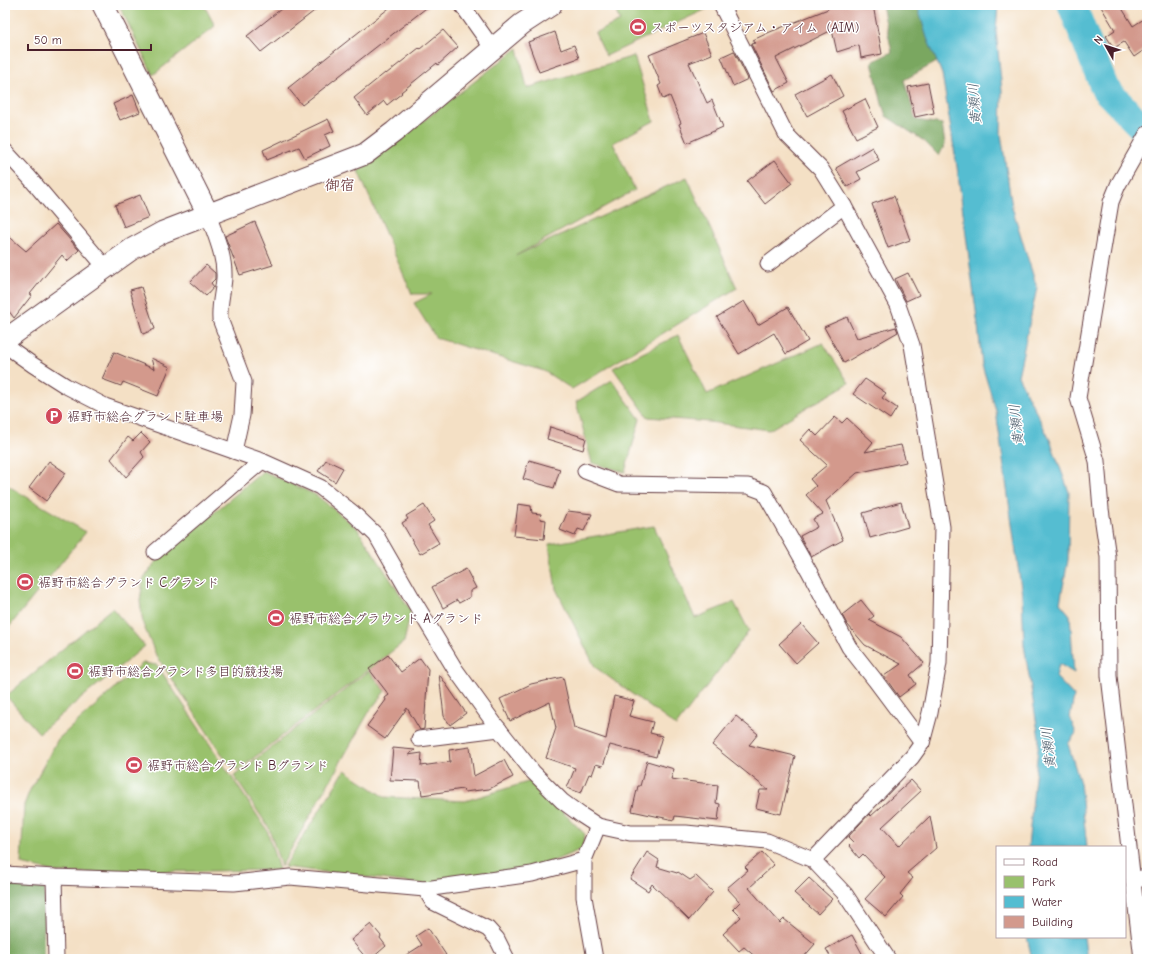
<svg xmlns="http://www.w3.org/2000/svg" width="1152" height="964" font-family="'Comic Neue','Klee One',sans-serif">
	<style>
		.green { fill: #99c16c; stroke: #72704c }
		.forest { fill: #7aa760; stroke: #626346 }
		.water { fill: #54bdd1; stroke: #4f6e7e }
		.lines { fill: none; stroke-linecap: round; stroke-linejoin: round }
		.river { stroke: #54bdd1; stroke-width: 29 }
		.building { fill: #d3998c }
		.street-casing { stroke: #643c42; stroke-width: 17 }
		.secondary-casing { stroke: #643c42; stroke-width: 23 }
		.street { stroke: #fff; stroke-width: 15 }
		.secondary { stroke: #fff; stroke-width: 21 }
		.labels { text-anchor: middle; stroke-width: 3; stroke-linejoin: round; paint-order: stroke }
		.poi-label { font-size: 13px; fill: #4a1f2b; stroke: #fff; text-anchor: start }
		.water-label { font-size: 14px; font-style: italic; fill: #4e5e6d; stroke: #fff }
		.quarter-label { font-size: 15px; font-weight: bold; fill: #7a4a4d; stroke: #fff }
	</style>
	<rect width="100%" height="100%" fill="#fff"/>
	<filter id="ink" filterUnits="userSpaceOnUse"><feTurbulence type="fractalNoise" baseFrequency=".025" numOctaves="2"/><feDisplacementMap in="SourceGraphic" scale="8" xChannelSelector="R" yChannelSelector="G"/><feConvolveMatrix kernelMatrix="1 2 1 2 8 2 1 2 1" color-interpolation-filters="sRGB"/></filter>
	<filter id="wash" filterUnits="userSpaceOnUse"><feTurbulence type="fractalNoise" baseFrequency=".012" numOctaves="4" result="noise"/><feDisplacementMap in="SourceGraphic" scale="16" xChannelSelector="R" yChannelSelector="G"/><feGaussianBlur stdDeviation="0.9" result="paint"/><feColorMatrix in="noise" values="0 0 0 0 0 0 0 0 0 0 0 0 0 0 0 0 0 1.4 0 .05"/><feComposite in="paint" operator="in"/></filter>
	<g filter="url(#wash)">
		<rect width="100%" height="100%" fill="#f4e0c5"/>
		<!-- green -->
		<g class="green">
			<path d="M123,5h81l11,21 -62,49 -33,-68z"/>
			<path d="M613,5h99l1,1 -107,50 -11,-23 25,-12z"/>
			<path d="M518,48l9,40 107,-32 20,65 -41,22 22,47 -120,66 172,-79 50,111 -165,101 -28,-18 -108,-33 -22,-35 18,-9h-20l-54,-123z"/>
			<path d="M678,335l29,59 116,-51 26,40 -80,47 -60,-8 -61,-5 -35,-49z"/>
			<path d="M612,380l28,39 -15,53 -33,-9 -16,-61z"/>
			<path d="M263,471l53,24 41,33 54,83 -7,31 -166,128 -11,-8 -71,-107 -13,-31 -3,-23 3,-21 12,-17z"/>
			<path d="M5,484l81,48 -81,100z"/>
			<path d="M654,526l41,92 39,-16 15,29 -73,95 -81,-59 -39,-78 -7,-45z"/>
			<path d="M112,608l33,38 -106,87 -33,-37z"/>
			<path d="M143,663l14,2 110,165 12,40 -218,3 -40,-9 3,-59 6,-15 28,-51z"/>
			<path d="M369,671l16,20 -16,21 -88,155 -12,-39 -35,-52z"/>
			<path d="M345,770l39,27 81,4 66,-20 54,53 -3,15 -48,20 -105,16 -145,-18z"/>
		</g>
		<!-- forest -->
		<g class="forest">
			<path d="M882,5h46l16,53 -40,22 12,40 26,4 3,20 -6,12 -15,-15 -38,-25 -4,-12 -10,-42 20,-10z"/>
			<path d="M5,884l40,5 -2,70h-26l-12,-4z"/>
		</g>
		<!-- water -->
		<g class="water">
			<path d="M917,5h81l-2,26 6,60 -1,43 11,73 25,81 -19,88 32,64 19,52 -1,68 -8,43 10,12 4,58 -15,-9 -3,13 18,19 -4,22 6,15 -8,11 12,39 7,64h-59l11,-109 -15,-93 -2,-50 -26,-184 -14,-46 -4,-39 -21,-159 -15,-93 -15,-36z"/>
			<path d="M1027,937h57l3,22h-55z"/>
		</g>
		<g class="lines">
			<!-- river -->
			<path class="river" d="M1072,5l33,84 35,36 7,5"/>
		</g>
		<g id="blocks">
			<!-- building -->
			<g class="building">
				<path d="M286,5h36l-61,47 -14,-16z"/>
				<path d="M393,5h37l-128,100 -14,-17z"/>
				<path d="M827,5h46l9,49 -21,4 -2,-13 -22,7 -5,-22 -56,28 13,25 -15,8 -23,-47 4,-1 -2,-3 17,-8 58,-23z"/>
				<path d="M1100,5h20l13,21 14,-9v31l-13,9 -10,-15 -10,6 -8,-12 9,-6z"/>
				<path d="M443,30l15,17 -20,18 -1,-2 -36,29 1,1 -15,12 -3,-4 -17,14 -13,-17 31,-25 1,1 33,-26 1,1z"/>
				<path d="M555,32l6,18 13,-5 5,13 -40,14 -11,-30z"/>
				<path d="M703,33l9,21 -23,9 18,40 5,-3 11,27 -36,16 -8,-19 2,-1 -11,-27 -7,3 -5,-13 3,-2 -12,-29z"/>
				<path d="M734,51l14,28 -15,7 -12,-29z"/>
				<path d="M832,74l11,22 -36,20 -12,-22z"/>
				<path d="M928,83l6,30 -19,4 -7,-30z"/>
				<path d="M133,95l7,17 -20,8 -7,-16z"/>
				<path d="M865,99l13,28 -22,11 -14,-27z"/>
				<path d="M328,119l6,12 -9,4 5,11 -25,12 -6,-11 -32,13 -4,-10z"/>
				<path d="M872,147l7,13 -22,12 4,7 -14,8 -11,-19z"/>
				<path d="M775,160l17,23 -27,21 -18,-23z"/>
				<path d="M140,195l9,22 -25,10 -9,-22z"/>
				<path d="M894,196l16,44 -22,8 -16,-44z"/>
				<path d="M255,222l18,43 -33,10 -15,-39z"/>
				<path d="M56,224l23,26 -12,11 -5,-6 -32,39 2,1 -18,23 -9,-12v-73l21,18z"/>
				<path d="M206,265l9,8v6l-4,4 3,4 -8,9 -16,-14z"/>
				<path d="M908,273l11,22 -13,6 -11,-22z"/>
				<path d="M141,287l14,42 -12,5 -13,-44z"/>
				<path d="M744,301l14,24 30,-18 20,34 -22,13 -12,-21 -35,21 -22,-37z"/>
				<path d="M847,317l10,21 39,-11 2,5 -54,31 -20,-36z"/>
				<path d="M114,352l40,17 -3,-11 19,9 -12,29 -35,-14 -2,4 -19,-7z"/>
				<path d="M865,379l21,14 -4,5 15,10 -7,11 -37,-25z"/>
				<path d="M835,417l7,6 5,-5 26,24 -8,10 36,-7 5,17 -49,11 -31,28 17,39 -32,17 -11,-21 17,-9 -4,-8 10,-5 -17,-19 10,-9 -6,-7 17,-14 -27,-25 10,-11 7,7z"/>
				<path d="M550,427l36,11 -3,12 -36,-11z"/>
				<path d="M141,433l9,9 -9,10 3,5 -18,20 -15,-18 17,-22 5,4z"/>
				<path d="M326,460l17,8 -8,14 -17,-11z"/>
				<path d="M529,460l31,9 -6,19 -31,-9z"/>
				<path d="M49,461l17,12 -20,28 -17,-13z"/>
				<path d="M901,502l7,25 -38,11 -7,-25z"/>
				<path d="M518,504l13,2 1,7 9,1 -1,5 6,1 -2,19 -30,-3z"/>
				<path d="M424,505l10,16 -6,4 11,18 -19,11 -18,-31 6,-4 -2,-3z"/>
				<path d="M568,511l24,3 -8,17 -6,-2 -3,7 -15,-6z"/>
				<path d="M466,569l10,19 -6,3v6l-11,6 -2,-3 -14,8 -11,-21z"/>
				<path d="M861,600l13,16 -5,4 32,17 23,26 -14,12 6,9 -17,13 -15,-21 17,-12 -36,-19 -18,-21 -5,-9z"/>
				<path d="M801,624l17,19 -22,20 -17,-19z"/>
				<path d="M388,655l13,17 19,-14 8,11 -4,60 -4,1 -13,-22 -22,31 -18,-13 19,-26 -1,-2 4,-3 -20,-26z"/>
				<path d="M439,674l27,39 -16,12 -6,-9z"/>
				<path d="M563,677l11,51 32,11 8,-43 20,5 -5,15 24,6 -3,11 12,3 -6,21 -46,-12 -7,21 -7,-2 -4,11 -3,-1 -8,19 -14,-5 8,-20 -29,-10 10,-30 -6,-26 -40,19 -10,-22 31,-15z"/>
				<path d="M736,716l22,18 -9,11 46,11 -14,58 -25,-6 4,-18h8l-56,-45z"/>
				<path d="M470,747l4,29 30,-16 9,17 -24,12 -25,3 -1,-3 -41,6 -2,-14 -30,-1 3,-32 22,2 -7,5 14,-2 -1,13 29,-4 -1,-12z"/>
				<path d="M647,761l27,8 -3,10 47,6 -2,18 4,1 -2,17 -43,-5 -1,4 -42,-9 6,-25h2z"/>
				<path d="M911,780l10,11 -39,36 17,19 31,-30 6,32 -29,25 6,5 -13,16 3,3 -17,20 -21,-18 20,-22 -22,-23 -4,4 -10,-12 4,-4 -5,-5 21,-23 2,2z"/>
				<path d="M647,852l12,8 -2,7 20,6 1,-1 12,8 6,-4 17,16 -24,28 -37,-36 -4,7 -18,-12z"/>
				<path d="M762,852l12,13 -25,23 31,35 4,-4 31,25 -13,15h-44l-14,-12 -5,4 -16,-17 18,-17 -8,-8 7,-7 -13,-14 21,-18 -3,-3z"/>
				<path d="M809,878l23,21 -14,15 -24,-21z"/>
				<path d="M371,924l10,12 -1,2 6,8 -15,13h-4l-16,-19z"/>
				<path d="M428,928l18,27 -7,4h-39l22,-14 -6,-9z"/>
				<path d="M852,935l13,24h-33l-6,-10z"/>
			</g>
		</g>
	</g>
	<g filter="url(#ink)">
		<use href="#blocks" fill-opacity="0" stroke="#643c42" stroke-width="1"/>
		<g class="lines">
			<defs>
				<g id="street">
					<path d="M462,5l31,44"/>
					<path d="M721,5l65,129 35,35 23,37 54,99 14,40 30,182 -3,136 -9,50 -8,30 -10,14 -99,103"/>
					<path d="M5,151l24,26 77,91"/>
					<path d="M208,214c7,21 17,41 16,64 -1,14 -5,26 -4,41l24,63 -2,33 -8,36"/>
					<path d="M768,264l76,-58"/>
					<path d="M5,345l28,20 33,21 39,20 157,55 58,26 33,26 23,22 39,68 40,66 39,54 39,49 29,29 19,14 17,11 32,7h56l81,8 46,19 32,34 43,65"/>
					<path d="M585,471l34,13 129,2 16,6 45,79 40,76 26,33 47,63"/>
					<path d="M155,552l107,-91"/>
					<path d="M419,739l80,-10"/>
					<path d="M5,874l49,3 180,6 56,-6 135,12 107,-15 52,-14"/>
					<path d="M54,877l2,82"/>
					<path d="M1133,882l14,-6"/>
					<path d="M425,889l8,13 55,27 9,10 10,20"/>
					<path d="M595,959l-11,-62v-37l14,-34"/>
					<path d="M1142,959l-33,-283 -1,-119 -7,-48 -4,-48 -19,-63 33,-196 7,-17 29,-51"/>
				</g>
				<g id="secondary">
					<path d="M103,5l105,209"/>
					<path d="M5,340l127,-91 31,-17 202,-78 29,-22 128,-108 29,-19"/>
				</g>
			</defs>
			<!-- street casing -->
			<use href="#street" class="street-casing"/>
			<!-- secondary casing -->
			<use href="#secondary" class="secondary-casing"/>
			<!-- street -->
			<use href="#street" class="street"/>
			<!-- secondary -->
			<use href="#secondary" class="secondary"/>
		</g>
	</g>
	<!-- icons -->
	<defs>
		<symbol id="stadium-disc" viewBox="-11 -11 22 22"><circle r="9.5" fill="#d1495b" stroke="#fff"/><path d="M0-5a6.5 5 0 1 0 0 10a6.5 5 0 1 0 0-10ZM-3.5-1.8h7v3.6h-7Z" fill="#fff"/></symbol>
		<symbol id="parking-disc" viewBox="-11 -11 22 22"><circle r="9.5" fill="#d1495b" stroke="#fff"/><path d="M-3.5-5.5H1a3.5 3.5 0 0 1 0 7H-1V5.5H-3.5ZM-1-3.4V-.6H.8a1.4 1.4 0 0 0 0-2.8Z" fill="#fff"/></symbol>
	</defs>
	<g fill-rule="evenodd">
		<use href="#stadium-disc" x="628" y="17" width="20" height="20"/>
		<use href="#parking-disc" x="44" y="406" width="20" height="20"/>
		<use href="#stadium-disc" x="15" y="572" width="20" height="20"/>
		<use href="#stadium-disc" x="266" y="608" width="20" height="20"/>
		<use href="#stadium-disc" x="65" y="661" width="20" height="20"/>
		<use href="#stadium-disc" x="124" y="755" width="20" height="20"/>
	</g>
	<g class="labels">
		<!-- poi labels -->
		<g class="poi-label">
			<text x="651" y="32">スポーツスタジアム・アイム（AIM）</text>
			<text x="67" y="421">裾野市総合グランド駐車場</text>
			<text x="38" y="587">裾野市総合グランド Cグランド</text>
			<text x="289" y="623">裾野市総合グラウンド Aグランド</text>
			<text x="88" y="676">裾野市総合グランド多目的競技場</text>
			<text x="147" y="770">裾野市総合グランド Bグランド</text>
		</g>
		<!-- water labels -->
		<g class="water-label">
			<text transform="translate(974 104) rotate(-94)" y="5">黄瀬川</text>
			<text transform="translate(1016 425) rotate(-96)" y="5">黄瀬川</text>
			<text transform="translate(1048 748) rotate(-96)" y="5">黄瀬川</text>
		</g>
		<!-- quarter labels -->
		<g class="quarter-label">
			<text x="340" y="190">御宿</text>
		</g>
	</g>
	<!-- margin -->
	<rect width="1152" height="964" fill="none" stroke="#fff" stroke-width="20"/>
	<!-- legend -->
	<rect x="996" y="846" width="130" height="92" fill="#ffffff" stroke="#b7a5aa"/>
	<rect x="1004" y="859" width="20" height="6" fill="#ffffff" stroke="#b7a5aa"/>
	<text x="1032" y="866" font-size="12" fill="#4a1f2b">Road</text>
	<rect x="1004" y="876" width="20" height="12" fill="#99c16c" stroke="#b7a5aa"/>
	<text x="1032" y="886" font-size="12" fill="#4a1f2b">Park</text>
	<rect x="1004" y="896" width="20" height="12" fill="#54bdd1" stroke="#b7a5aa"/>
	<text x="1032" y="906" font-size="12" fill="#4a1f2b">Water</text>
	<rect x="1004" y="916" width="20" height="12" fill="#d3998c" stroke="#b7a5aa"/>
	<text x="1032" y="926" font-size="12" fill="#4a1f2b">Building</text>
	<!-- north arrow -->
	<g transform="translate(1106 46) rotate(309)" stroke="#ffffff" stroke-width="3" paint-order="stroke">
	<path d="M0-3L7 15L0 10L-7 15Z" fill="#4a1f2b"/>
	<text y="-6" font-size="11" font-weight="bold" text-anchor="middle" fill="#4a1f2b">N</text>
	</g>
	<!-- scale -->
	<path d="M28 44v6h123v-6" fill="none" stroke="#4a1f2b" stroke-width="2"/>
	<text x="34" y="44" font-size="12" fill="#4a1f2b" stroke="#ffffff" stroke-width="3" paint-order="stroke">50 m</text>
</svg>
